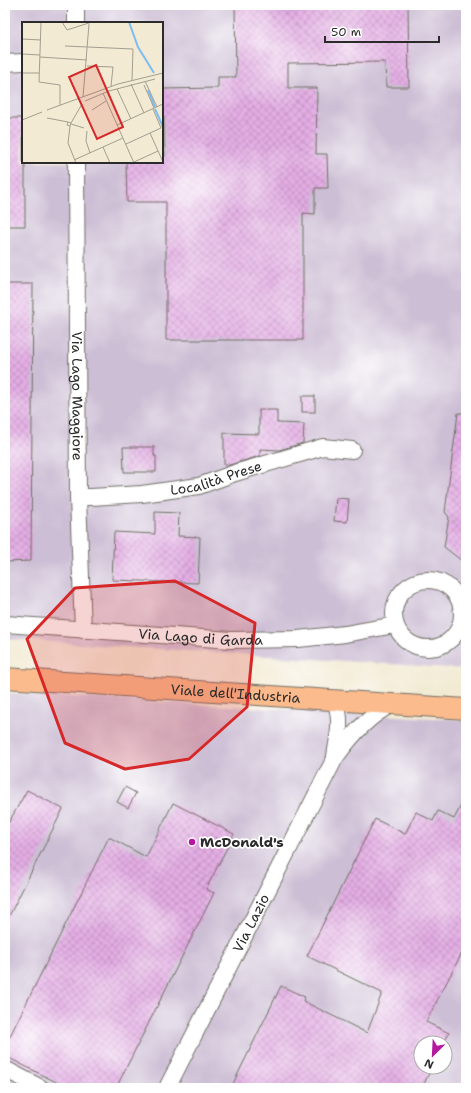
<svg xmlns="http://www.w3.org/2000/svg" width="471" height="1093" font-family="'Shantell Sans',sans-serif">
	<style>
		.industrial { fill: #ccbed4; fill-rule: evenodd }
		.building { fill: url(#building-cross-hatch) }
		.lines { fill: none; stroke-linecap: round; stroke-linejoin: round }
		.minor-casing { stroke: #716e66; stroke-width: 18 }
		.major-casing { stroke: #716e66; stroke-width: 22 }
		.minor { stroke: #fff; stroke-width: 16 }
		.major { stroke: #fbbb8d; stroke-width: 20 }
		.marked { fill: #d62828; fill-opacity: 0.2; stroke: #d62828; stroke-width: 3; stroke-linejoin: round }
		.poi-dot { fill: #b5179e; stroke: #fff; stroke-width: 1.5 }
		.labels { text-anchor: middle; stroke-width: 3.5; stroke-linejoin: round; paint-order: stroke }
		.street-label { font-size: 14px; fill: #2b2b2b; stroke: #fff }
		.poi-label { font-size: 14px; font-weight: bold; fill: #2b2b2b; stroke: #fff; text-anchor: start }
		.inset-river { fill: none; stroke: #7dbdf2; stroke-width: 2 }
		.inset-road { fill: none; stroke: #a29e90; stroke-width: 1 }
		.view { fill: #d62828; fill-opacity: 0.15; stroke: #d62828; stroke-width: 2 }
		.inset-edge { fill: none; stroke: #2b2b2b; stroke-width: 2 }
	</style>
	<defs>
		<pattern id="building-cross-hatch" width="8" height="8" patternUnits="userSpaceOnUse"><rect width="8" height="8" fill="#e4aee4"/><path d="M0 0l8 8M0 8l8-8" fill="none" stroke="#b98eb9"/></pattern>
	</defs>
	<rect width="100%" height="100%" fill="#fff"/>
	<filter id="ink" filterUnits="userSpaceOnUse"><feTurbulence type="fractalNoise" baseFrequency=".025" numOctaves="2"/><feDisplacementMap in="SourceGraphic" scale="8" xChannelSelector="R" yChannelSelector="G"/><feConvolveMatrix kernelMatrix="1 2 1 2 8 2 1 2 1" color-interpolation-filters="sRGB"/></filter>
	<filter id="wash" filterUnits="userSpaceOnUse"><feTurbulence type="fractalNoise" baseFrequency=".012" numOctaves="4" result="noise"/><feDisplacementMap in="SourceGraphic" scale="16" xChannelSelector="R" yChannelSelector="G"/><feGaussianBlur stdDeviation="0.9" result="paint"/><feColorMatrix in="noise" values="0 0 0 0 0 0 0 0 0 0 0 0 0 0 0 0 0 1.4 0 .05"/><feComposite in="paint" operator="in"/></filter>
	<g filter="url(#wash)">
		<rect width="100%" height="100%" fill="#f2ead3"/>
		<!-- industrial -->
		<g class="industrial">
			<path d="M5,5h461v664l-461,-30zM23,23h139v139h-139z"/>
			<path d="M5,693l461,27v368h-461zM421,1043h24v24h-24z"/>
		</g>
		<g id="blocks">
			<!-- building -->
			<g class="building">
				<path d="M235,5h173l1,82h-23l-1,-25 -97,1v25h29l-1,66h11l1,34h-13v26l-12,-1v127h-137v-138h-39l-1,-40h36v-6h3l-1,-40h-2v-27l56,-1v-11h18z"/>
				<path d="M5,118h18v44h2v64h-20z"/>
				<path d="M5,284h28l-2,277 -26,1z"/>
				<rect x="302" y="396" width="13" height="16"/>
				<path d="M259,410h18v13l27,1 -1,19 -24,7 -19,-1v7l-31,9h-5v-32l35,1z"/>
				<path d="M458,413h8v151l-22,-17 5,-30 -4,-5z"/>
				<path d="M123,447h31v9h2v16h-32z"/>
				<path d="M336,498l13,1 -2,23 -13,-1z"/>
				<path d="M155,512l24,1 -1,23 22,1 -2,46 -86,-3 2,-48 41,2z"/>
				<path d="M125,787l11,6 -8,15 -11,-6z"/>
				<path d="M27,790l36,19 -58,115v-104l4,2z"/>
				<path d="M466,796v149l-40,77 23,11 -5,10h-23v24h11l-10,21h-191l50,-102 24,11 -2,4 64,32 15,-40 -75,-37 68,-137 30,15 11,-22 17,9 5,-10 16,8z"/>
				<path d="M173,803l61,31 -28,55 8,4 -98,195h-48l-63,-32v-10l104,-209 37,20z"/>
			</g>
		</g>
	</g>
	<g filter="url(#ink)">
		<use href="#blocks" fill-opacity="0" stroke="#716e66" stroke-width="1"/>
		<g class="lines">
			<defs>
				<g id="minor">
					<path d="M76,5v18"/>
					<path d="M5,63l18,-1"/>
					<path id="s1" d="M76,162l2,335 5,133"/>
					<path id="s2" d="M78,497h13l51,-3 57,-8 36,-13 88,-26 29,3"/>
					<circle cx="428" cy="614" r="34"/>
					<path id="s3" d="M5,624l226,16 67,-1 47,-5 50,-9"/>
					<path d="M334,699c9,18 4,39 1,57"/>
					<path d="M5,1069l36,19"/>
					<path id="s4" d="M167,1088l168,-330c15,-21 35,-44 58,-54"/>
				</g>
				<g id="major">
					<path id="s5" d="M5,678l461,31"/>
				</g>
			</defs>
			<!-- minor casing -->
			<use href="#minor" class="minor-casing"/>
			<!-- major casing -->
			<use href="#major" class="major-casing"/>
			<!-- minor -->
			<use href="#minor" class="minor"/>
			<!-- major -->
			<use href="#major" class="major"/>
		</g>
	</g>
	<!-- marked area -->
	<path class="marked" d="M175,581l80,42 -8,84 -58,52 -64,10 -60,-26 -38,-104 48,-51z"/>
	<!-- markers -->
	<circle class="poi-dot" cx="192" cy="842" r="4"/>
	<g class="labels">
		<!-- street labels -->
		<g class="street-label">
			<text dy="5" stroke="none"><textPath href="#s1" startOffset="234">Via Lago Maggiore</textPath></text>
			<text dy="5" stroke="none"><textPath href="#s2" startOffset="140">Località Prese</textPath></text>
			<text dy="5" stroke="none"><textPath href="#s3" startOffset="196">Via Lago di Garda</textPath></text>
			<text dy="5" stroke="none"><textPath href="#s5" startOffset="231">Viale dell'Industria</textPath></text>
			<text dy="5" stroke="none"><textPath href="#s4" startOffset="185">Via Lazio</textPath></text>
		</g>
		<!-- poi labels -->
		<g class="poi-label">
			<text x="200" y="847">McDonald's</text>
		</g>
	</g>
	<!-- overview -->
	<g transform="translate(22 22)">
		<rect width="141" height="141" fill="#f2ead3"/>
		<path class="inset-river" d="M107,0l9,25 16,26M126,68l7,17M133,87l8,18"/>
		<path class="inset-road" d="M19,0l-2,60 21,3v20M40,0l5,8 25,-8M0,17l19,1M43,24l68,3 -1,31M0,32l18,1M18,35l47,3M65,44l26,1 -2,19M0,51h17M123,59l12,26M109,62l13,29M122,63l10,23M95,67l14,30M81,71l31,70M61,75l6,-73M63,79l24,-10 46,-12M25,88l71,-26 45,-11M70,88l14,-9M25,96l21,4M0,98l20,-8M46,100l3,1 -1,3 -3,-1zM49,101l11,-19M49,102l13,4M95,103l46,-21M48,104l-2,17 8,20M65,109l-1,10 4,12M128,111l13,29M104,122l35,-16 -8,-19M52,138l29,-13M112,140l24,-11M88,141l-7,-16 20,-9"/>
		<path class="view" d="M74,43l27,62 -26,12 -28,-62z"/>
		<rect width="141" height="141" class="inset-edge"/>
	</g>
	<!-- margin -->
	<rect width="471" height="1093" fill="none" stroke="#fff" stroke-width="20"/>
	<!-- north arrow -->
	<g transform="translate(433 1055) rotate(204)"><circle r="19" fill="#ffffff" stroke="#aaaaaa"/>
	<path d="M0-3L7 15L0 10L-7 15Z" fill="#b5179e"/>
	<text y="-6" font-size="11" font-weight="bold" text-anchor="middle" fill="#2b2b2b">N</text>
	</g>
	<!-- scale -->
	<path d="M325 36v6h114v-6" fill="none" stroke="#2b2b2b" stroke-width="2"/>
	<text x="331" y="36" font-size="12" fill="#2b2b2b" stroke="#ffffff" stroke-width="3" paint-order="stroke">50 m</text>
</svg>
